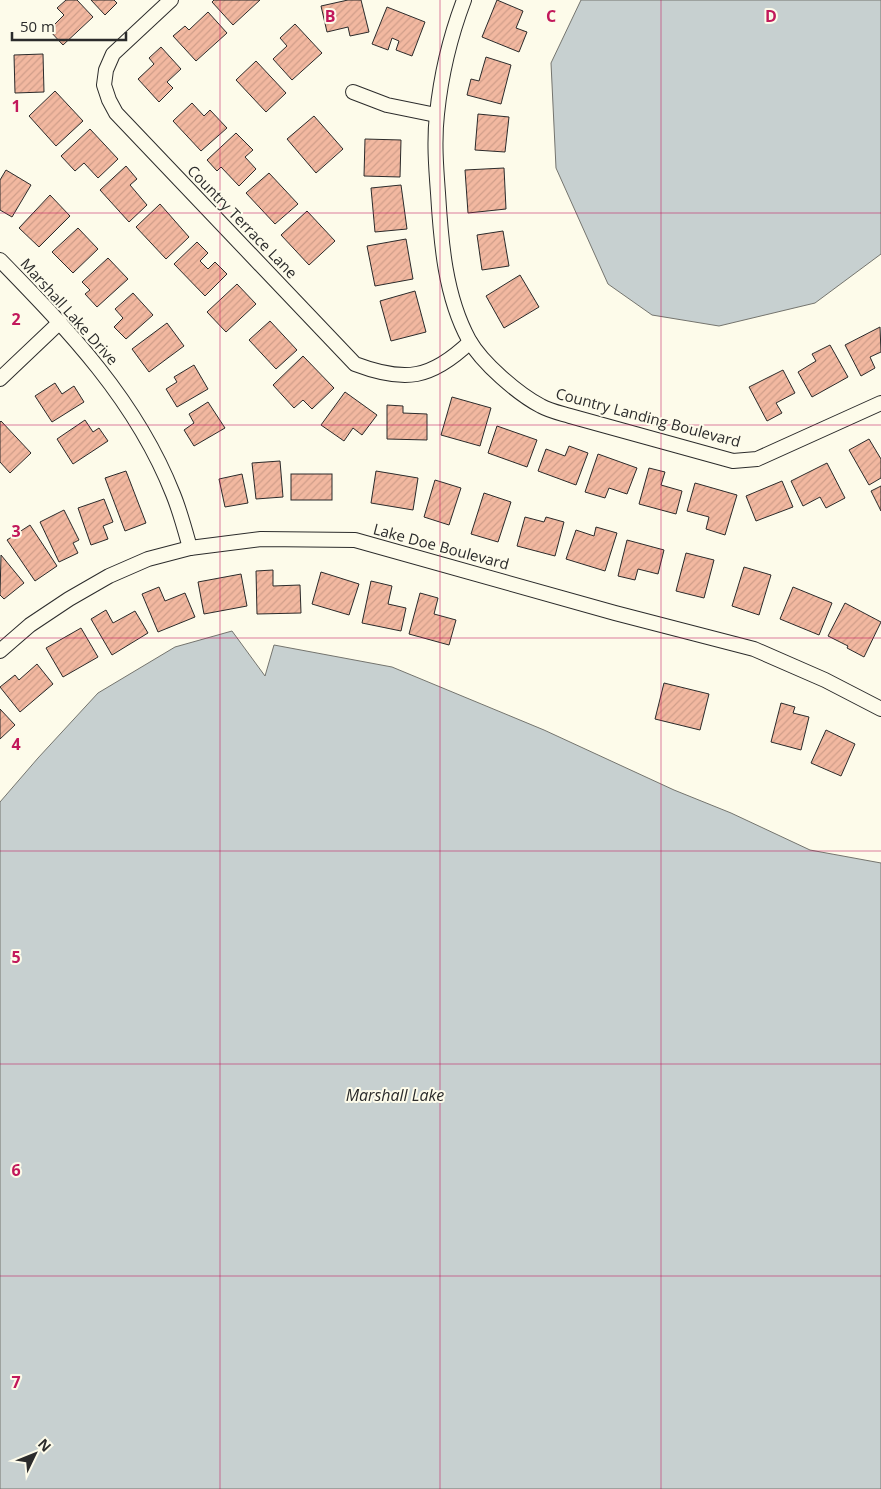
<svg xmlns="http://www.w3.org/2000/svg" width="881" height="1489" font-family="'Open Sans',sans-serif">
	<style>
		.water { fill: #c7d0d0; stroke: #74746e }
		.building { fill: url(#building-hatch); stroke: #2b2b2b }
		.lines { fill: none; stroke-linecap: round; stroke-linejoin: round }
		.street-casing { stroke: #2b2b2b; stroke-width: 16 }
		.street { stroke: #fdfbea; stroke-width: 14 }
		.grid { fill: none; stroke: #c2185b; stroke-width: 1; stroke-opacity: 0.55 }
		.labels { text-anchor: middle; stroke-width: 4; stroke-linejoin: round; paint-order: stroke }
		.street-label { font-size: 15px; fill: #2b2b2b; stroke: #fdfbea }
		.water-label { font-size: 16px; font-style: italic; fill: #2b2b2b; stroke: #fdfbea }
		.grid-label { font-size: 16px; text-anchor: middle; font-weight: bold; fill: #c2185b; stroke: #fdfbea; stroke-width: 4; stroke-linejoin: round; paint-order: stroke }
	</style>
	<defs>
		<pattern id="building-hatch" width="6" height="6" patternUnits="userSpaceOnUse" patternTransform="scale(1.25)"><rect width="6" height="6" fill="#f2b8a0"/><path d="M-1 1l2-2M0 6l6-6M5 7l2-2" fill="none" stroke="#d09e8a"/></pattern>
	</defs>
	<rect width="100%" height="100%" fill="#fdfbea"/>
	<!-- water -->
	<g class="water">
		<path d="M581,0h300v254l-66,49 -96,23 -67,-11 -44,-31 -52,-116 -5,-105z"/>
		<path d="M232,631l33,45 9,-31 118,22 152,63 130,60 57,23 79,37 71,13v626h-881v-687l38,-44 60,-65 77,-46z"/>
	</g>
	<!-- building -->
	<g class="building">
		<path d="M66,0h11l16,17 -30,28 -14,-15 15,-15 -7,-7z"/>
		<path d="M91,0h23l3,3 -12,12z"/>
		<path d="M214,0h46l-27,25 -21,-23z"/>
		<path d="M348,0h13l8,32 -19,4 -2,-9 -21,5 -6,-26z"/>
		<path d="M497,0l26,11 -7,17 11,4 -8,20 -37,-15z"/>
		<path d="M387,7l38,15 -13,34 -16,-6 3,-9 -7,-3 -4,12 -16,-6z"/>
		<path d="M208,12l19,21 -31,28 -23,-25 12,-10 4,4z"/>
		<path d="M295,24l27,29 -30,27 -19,-21 14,-13 -7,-8z"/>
		<path d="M161,47l20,22 -14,13 6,6 -14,14 -21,-23 16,-15 -5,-6z"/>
		<path d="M43,54l1,38 -29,1 -1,-38z"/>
		<path d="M486,57l25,8 -10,39 -34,-9 4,-16 8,2z"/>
		<path d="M256,61l30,32 -20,19 -30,-32z"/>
		<path d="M55,91l28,30 -27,25 -27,-30z"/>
		<path d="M192,103l12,13 6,-6 17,18 -26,23 -28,-30z"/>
		<path d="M478,114l31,3 -4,35 -30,-2z"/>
		<path d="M314,116l29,33 -27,24 -29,-34z"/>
		<path d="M90,129l28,30 -20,19 -14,-15 -9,8 -14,-15z"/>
		<path d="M236,133l17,17 -8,7 11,12 -17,17 -18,-19 -4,4 -10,-11z"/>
		<path d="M365,139l36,1 -1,37 -36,-1z"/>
		<path d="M126,166l11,13 -7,6 17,20 -18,17 -29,-32z"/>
		<path d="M504,168l2,41 -38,4 -3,-43z"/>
		<path d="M6,170l25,15 -19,32 -12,-7v-30z"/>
		<path d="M269,173l29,31 -23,20 -29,-31z"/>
		<path d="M401,185l6,44 -32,3 -4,-44z"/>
		<path d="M50,195l20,21 -31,31 -20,-19z"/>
		<path d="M160,204l29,33 -23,22 -30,-32z"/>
		<path d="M307,211l28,30 -26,24 -28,-30z"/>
		<path d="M78,228l20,21 -25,24 -21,-21z"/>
		<path d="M503,231l6,35 -27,4 -5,-35z"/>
		<path d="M406,239l7,40 -38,7 -8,-40z"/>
		<path d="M197,242l11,11 -8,8 8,8 7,-7 12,12 -22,22 -31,-32z"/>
		<path d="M108,258l20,21 -31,28 -12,-13 5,-4 -8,-8z"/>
		<path d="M520,275l19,32 -35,21 -18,-32z"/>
		<path d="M237,284l19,20 -30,28 -19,-20z"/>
		<path d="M415,291l11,41 -35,9 -11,-40z"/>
		<path d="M133,293l20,22 -27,24 -12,-12 9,-9 -8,-9z"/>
		<path d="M270,321l27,29 -21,19 -27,-29z"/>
		<path d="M167,323l17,23 -35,26 -17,-23z"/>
		<path d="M880,327l1,25 -11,5 5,11 -14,8 -16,-31z"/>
		<path d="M830,345l18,32 -36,20 -14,-25 18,-11 -4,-7z"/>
		<path d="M303,356l31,32 -22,21 -9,-9 -9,8 -21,-23z"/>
		<path d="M194,365l14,24 -31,18 -11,-18 11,-7 -3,-5z"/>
		<path d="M783,370l12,23 -19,10 6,10 -15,8 -18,-34z"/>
		<path d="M55,383l7,11 12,-8 10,16 -32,20 -17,-26z"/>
		<path d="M345,392l32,23 -15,20 -9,-7 -9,13 -23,-16z"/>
		<path d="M452,397l39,11 -11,38 -39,-11z"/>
		<path d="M208,402l17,26 -31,18 -10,-16 10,-7 -5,-9z"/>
		<path d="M387,405l16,1v7l24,1v26l-40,-1z"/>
		<path d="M85,420l8,12 6,-4 9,13 -35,23 -16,-25z"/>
		<path d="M1,421l30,32 -21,20 -10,-11v-40z"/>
		<path d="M497,426l40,14 -10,27 -39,-14z"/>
		<path d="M869,439l12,20v19l-12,7 -20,-35z"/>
		<path d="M569,446l19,7 -12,32 -38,-14 8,-22 19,7z"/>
		<path d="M598,454l39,14 -10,26 -18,-6 -4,10 -20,-6z"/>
		<path d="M280,461l3,36 -27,2 -4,-36z"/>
		<path d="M827,463l18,35 -19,10 -6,-11 -17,9 -12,-25z"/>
		<path d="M649,468l16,4 -4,13 21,6 -6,23 -37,-10z"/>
		<path d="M126,471l20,52 -21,8 -20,-53z"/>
		<path d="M376,471l42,7 -5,32 -42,-7z"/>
		<path d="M242,474l6,29 -23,4 -6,-28z"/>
		<rect x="291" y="474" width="41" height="26"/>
		<path d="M435,480l26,8 -12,37 -25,-8z"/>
		<path d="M782,481l11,26 -37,14 -10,-25z"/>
		<path d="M695,483l42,12 -12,40 -19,-6 3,-12 -22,-6z"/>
		<path d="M881,486v25l-10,-20z"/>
		<path d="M484,493l27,9 -13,40 -27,-8z"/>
		<path d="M104,499l9,23 -10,4 5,13 -17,6 -13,-37z"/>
		<path d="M64,510l15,30 -6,3 5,10 -19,9 -19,-40z"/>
		<path d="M525,517l19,5 2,-5 18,5 -9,34 -38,-10z"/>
		<path d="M30,525l27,41 -22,15 -28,-41z"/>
		<path d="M596,527l21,6 -12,38 -39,-12 10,-29 18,6z"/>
		<path d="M627,540l37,10 -6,24 -20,-5 -3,11 -17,-4z"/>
		<path d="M686,553l28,7 -10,38 -28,-7z"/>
		<path d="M1,555l23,28 -20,16 -4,-4z"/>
		<path d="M744,567l27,8 -12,40 -27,-9z"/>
		<path d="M273,570v16l27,-1 1,28 -44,1 -1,-43z"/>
		<path d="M321,572l38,12 -10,31 -37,-11z"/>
		<path d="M241,574l6,32 -43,8 -6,-32z"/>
		<path d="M371,581l21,5 -4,18 18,4 -5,23 -39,-8z"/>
		<path d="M159,587l6,14 20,-8 10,24 -37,15 -16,-38z"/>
		<path d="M793,587l39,16 -13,32 -39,-16z"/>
		<path d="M420,593l18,5 -4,16 22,6 -7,25 -40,-11z"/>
		<path d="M845,603l36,19 -17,35 -17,-9 1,-2 -20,-10z"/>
		<path d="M106,610l7,13 22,-12 13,22 -36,22 -21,-36z"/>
		<path d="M81,628l17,29 -35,20 -17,-29z"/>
		<path d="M37,664l16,20 -33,28 -20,-25 15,-12 4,5z"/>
		<path d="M664,683l45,11 -9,36 -45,-11z"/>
		<path d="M781,703l14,4 -2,6 16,4 -8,33 -30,-8z"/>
		<path d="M0,709l15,16 -15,14z"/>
		<path d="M826,730l29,14 -14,32 -30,-13z"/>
	</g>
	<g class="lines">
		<defs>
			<g id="street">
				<path d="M171,0l-58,54 -7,16 -2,15 5,15 7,13 239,251c50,19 76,15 115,-22"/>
				<path d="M464,0c-14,37 -23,75 -27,114 -3,26 -1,53 1,79 3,49 7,103 31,147 13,23 49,54 72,66 9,5 19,7 29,10l163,45 24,-2 124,-56"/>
				<path d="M353,92l34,13 49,10"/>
				<path d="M0,260c69,71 136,140 173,234 7,17 12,36 17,54"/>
				<path d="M0,379l60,-57"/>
				<path d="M0,651l30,-26 39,-26 40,-23 39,-17 42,-11 71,-9 94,1 260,73 139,36 71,31 56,29"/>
			</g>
		</defs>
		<!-- street casing -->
		<use href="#street" class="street-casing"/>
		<!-- street -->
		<use href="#street" class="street"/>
	</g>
	<!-- grid -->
	<path class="grid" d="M220,0v1489M440,0v1489M661,0v1489M0,213h881M0,425h881M0,638h881M0,851h881M0,1064h881M0,1276h881"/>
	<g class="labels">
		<!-- street labels -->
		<g class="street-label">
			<text transform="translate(242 222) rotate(46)" y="5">Country Terrace Lane</text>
			<text transform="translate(69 312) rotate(48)" y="5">Marshall Lake Drive</text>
			<text transform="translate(648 418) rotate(15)" y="5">Country Landing Boulevard</text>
			<text transform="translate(441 547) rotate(15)" y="5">Lake Doe Boulevard</text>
		</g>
		<!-- water labels -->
		<g class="water-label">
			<text x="395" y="1101">Marshall Lake</text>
		</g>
	</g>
	<g class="grid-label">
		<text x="330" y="22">B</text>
		<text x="551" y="22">C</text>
		<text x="771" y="22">D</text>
		<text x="16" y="112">1</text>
		<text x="16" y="325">2</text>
		<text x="16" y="537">3</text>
		<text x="16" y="750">4</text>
		<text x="16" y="963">5</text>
		<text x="16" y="1176">6</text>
		<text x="16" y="1388">7</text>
	</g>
	<!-- north arrow -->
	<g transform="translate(35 1454) rotate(47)" stroke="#fdfbea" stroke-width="4" paint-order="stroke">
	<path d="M0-4L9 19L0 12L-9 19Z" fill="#2b2b2b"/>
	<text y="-8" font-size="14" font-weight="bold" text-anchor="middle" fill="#2b2b2b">N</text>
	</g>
	<!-- scale -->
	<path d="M12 32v8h114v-8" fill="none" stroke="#2b2b2b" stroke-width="2.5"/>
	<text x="20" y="32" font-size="15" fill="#2b2b2b" stroke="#fdfbea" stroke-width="4" paint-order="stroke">50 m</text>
</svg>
